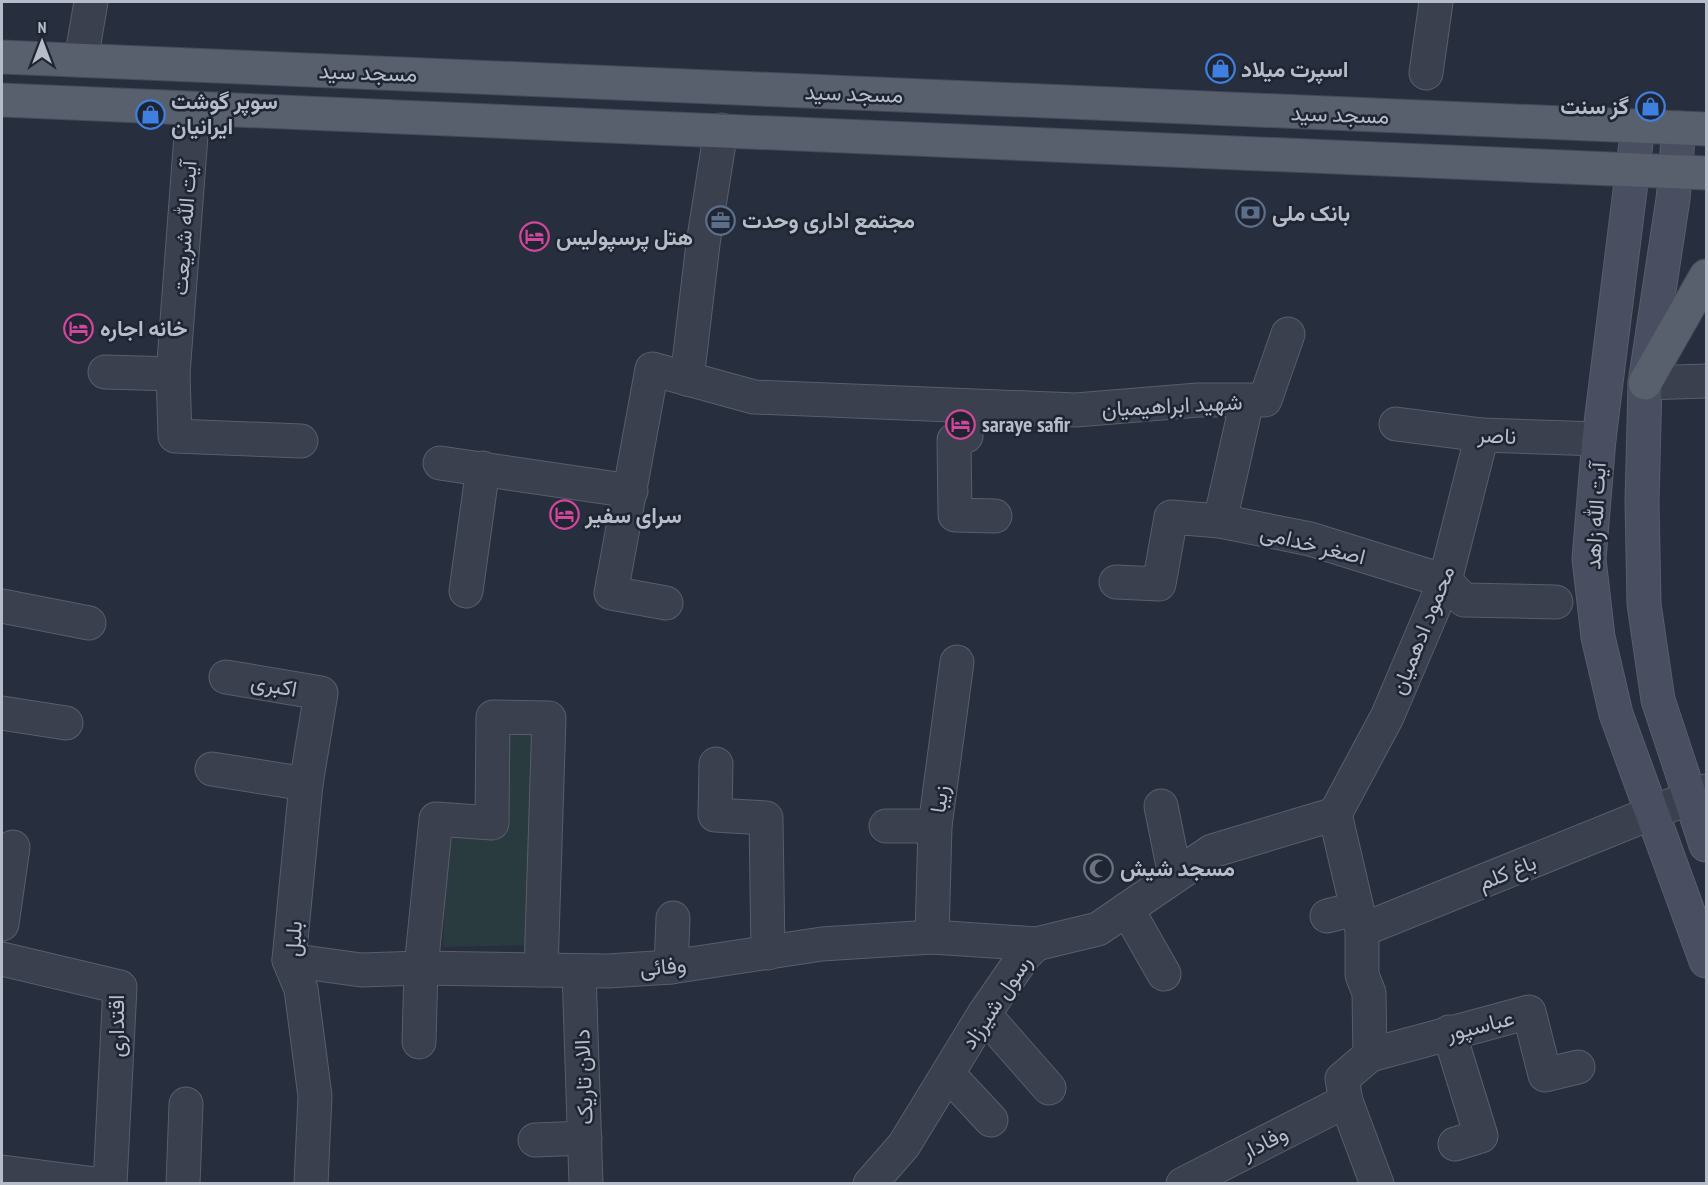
<svg xmlns="http://www.w3.org/2000/svg" width="1708" height="1185" font-family="'PT Sans Narrow',Vazirmatn,sans-serif">
	<style>
		.green { fill: #293b3f }
		.lines { fill: none; stroke-linecap: round; stroke-linejoin: round }
		.minor-casing { stroke: #585e6b; stroke-width: 35 }
		.secondary-casing { stroke: #585e6b; stroke-width: 35 }
		.primary-casing { stroke: #434956; stroke-width: 35 }
		.minor { stroke: #3a404d; stroke-width: 33 }
		.secondary { stroke: #494f60; stroke-width: 33 }
		.primary { stroke: #585f6d; stroke-width: 33 }
		.labels { text-anchor: middle; stroke-width: 5; stroke-linejoin: round; paint-order: stroke }
		.poi-label { font-size: 22px; font-weight: bold; fill: #b6bcc8; stroke: #1f2532; text-anchor: start }
		.street-label { font-size: 22px; fill: #b6bcc8; stroke: #1f2532 }
	</style>
	<rect width="100%" height="100%" fill="#272e3d"/>
	<!-- green -->
	<path class="green" d="M510,722l28,1 -1,222 -94,2 5,-118 55,-1z"/>
	<g class="lines">
		<defs>
			<g id="minor">
				<path d="M81,60l10,-58"/>
				<path d="M1426,73l10,-71"/>
				<path d="M193,109l-20,265 2,62 126,5"/>
				<path d="M105,372l68,2"/>
				<path d="M687,379l16,-135 18,-114"/>
				<path d="M1645,383l61,-2"/>
				<path d="M966,406v30l-12,4 1,75 40,1"/>
				<path d="M1396,424l86,11 117,4"/>
				<path d="M440,463l191,28"/>
				<path d="M1220,521l27,-120"/>
				<path d="M1116,582l43,2 12,-67 49,4 90,18 135,42 19,19 92,2"/>
				<path d="M466,591l17,-123"/>
				<path d="M666,603l-55,-10 41,-224 102,28 322,13 122,-10h67l23,-66"/>
				<path d="M2,606l87,17"/>
				<path d="M226,677l95,16 -15,91 -17,176 12,29 14,107 -4,88"/>
				<path d="M2,713l64,10"/>
				<path d="M716,764l-1,51 51,3 2,135"/>
				<path d="M212,769l94,15"/>
				<path d="M1161,806l14,70"/>
				<path d="M1335,814l52,-97 58,-136 37,-146"/>
				<path d="M1335,814l27,116v45l7,18 1,62 -28,24 4,22 31,83"/>
				<path d="M886,826h49"/>
				<path d="M1127,909l37,65"/>
				<path d="M1327,916l28,-7"/>
				<path d="M2,924l11,-77"/>
				<path d="M1362,930l344,-139"/>
				<path d="M932,937l3,-111 22,-164"/>
				<path d="M2,959l118,28 -10,197"/>
				<path d="M289,960l72,10 60,-2 187,3 63,-4 151,-23 110,-7 104,7"/>
				<path d="M671,967l2,-49"/>
				<path d="M579,971l7,213"/>
				<path d="M984,1014l65,74"/>
				<path d="M1449,1032l32,104 -26,8"/>
				<path d="M419,1042l2,-74 15,-149 56,4 1,-106 56,1 -8,252"/>
				<path d="M1370,1055l159,-43 16,63 33,-8"/>
				<path d="M949,1075l42,45"/>
				<path d="M535,1140l50,-2"/>
				<path d="M2,1172l94,12"/>
				<path d="M183,1184l3,-80"/>
				<path d="M870,1184l34,-39 80,-131 40,-58 12,-12 62,-15 114,-78 123,-37"/>
				<path d="M1183,1184l163,-83"/>
			</g>
			<g id="secondary">
				<path d="M1638,127l-39,312 -10,120 9,78 18,77 90,247"/>
				<path d="M1679,128l-6,71 -28,184 -3,119 2,102 14,96 48,145"/>
			</g>
			<g id="primary">
				<path d="M2,57l1704,72"/>
				<path d="M2,100l1704,73"/>
				<path d="M1645,383l61,-107"/>
			</g>
		</defs>
		<!-- minor casing -->
		<use href="#minor" class="minor-casing"/>
		<!-- secondary casing -->
		<use href="#secondary" class="secondary-casing"/>
		<!-- primary casing -->
		<use href="#primary" class="primary-casing"/>
		<!-- minor -->
		<use href="#minor" class="minor"/>
		<!-- secondary -->
		<use href="#secondary" class="secondary"/>
		<!-- primary -->
		<use href="#primary" class="primary"/>
	</g>
	<!-- icons -->
	<defs>
		<symbol id="shop-ring" viewBox="-11 -11 22 22"><circle r="9.5" fill="#1f2532" stroke="#3f7fe0" stroke-width="1.5"/><path d="M-5-2.5h2.3a2.7 3.5 0 0 1 5.4 0H5L5.5 6h-11ZM-1.5-2.5h3a1.5 2.3 0 0 0-3 0Z" fill="#3f7fe0"/></symbol>
		<symbol id="bank-ring" viewBox="-11 -11 22 22"><circle r="9.5" fill="#1f2532" stroke="#5c6f8a" stroke-width="1.5"/><path d="M-6-4H6V4H-6ZM0-2.3a2.3 2.3 0 1 0 0 4.6a2.3 2.3 0 1 0 0-4.6Z" fill="#5c6f8a"/></symbol>
		<symbol id="office-ring" viewBox="-11 -11 22 22"><circle r="9.5" fill="#1f2532" stroke="#5c6f8a" stroke-width="1.5"/><path d="M-6-3h4V-5.5h4V-3h4V5H-6ZM-1-4.5V-3h2v-1.5ZM-6 0V1H6V0Z" fill="#5c6f8a"/></symbol>
		<symbol id="hotel-ring" viewBox="-11 -11 22 22"><circle r="9.5" fill="#1f2532" stroke="#d1479c" stroke-width="1.5"/><path d="M-6-4.5h1.5V1H6V5H4.5V3h-9V5H-6ZM-4 0a1.8 1.8 0 1 1 3.6 0ZM.5 0V-2.5h3Q6-2.5 6 0Z" fill="#d1479c"/></symbol>
		<symbol id="mosque-ring" viewBox="-11 -11 22 22"><circle r="9.5" fill="#1f2532" stroke="#6b7280" stroke-width="1.5"/><path d="M3.5-4.9A6 6 0 1 0 3.5 4.9A5 5 0 1 1 3.5-4.9Z" fill="#6b7280"/></symbol>
	</defs>
	<g fill-rule="evenodd">
		<use href="#shop-ring" x="1204" y="52" width="33" height="33"/>
		<use href="#shop-ring" x="1634" y="90" width="33" height="33"/>
		<use href="#shop-ring" x="134" y="98" width="33" height="33"/>
		<use href="#bank-ring" x="1234" y="196" width="33" height="33"/>
		<use href="#office-ring" x="704" y="204" width="33" height="33"/>
		<use href="#hotel-ring" x="518" y="220" width="33" height="33"/>
		<use href="#hotel-ring" x="62" y="312" width="33" height="33"/>
		<use href="#hotel-ring" x="944" y="408" width="33" height="33"/>
		<use href="#hotel-ring" x="548" y="498" width="33" height="33"/>
		<use href="#mosque-ring" x="1082" y="852" width="33" height="33"/>
	</g>
	<g class="labels">
		<!-- poi labels -->
		<g class="poi-label">
			<text x="1241" y="77">اسپرت میلاد</text>
			<text x="171" y="109">سوپر گوشت<tspan x="171" dy="25">ایرانیان</tspan></text>
			<text x="1629" y="114" text-anchor="end">گز سنت</text>
			<text x="1272" y="221">بانک ملی</text>
			<text x="742" y="228">مجتمع اداری وحدت</text>
			<text x="556" y="245">هتل پرسپولیس</text>
			<text x="100" y="336">خانه اجاره</text>
			<text x="982" y="432">saraye safir</text>
			<text x="585" y="523">سرای سفیر</text>
			<text x="1120" y="876">مسجد شیش</text>
		</g>
		<!-- street labels -->
		<g class="street-label">
			<text transform="translate(368 72) rotate(2)" y="8">مسجد سید</text>
			<text transform="translate(854 93) rotate(2)" y="8">مسجد سید</text>
			<text transform="translate(1340 114) rotate(2)" y="8">مسجد سید</text>
			<text transform="translate(184 228) rotate(-86)" y="8">آیت الله شریعت</text>
			<text transform="translate(1172 405) rotate(-3)" y="8">شهید ابراهیمیان</text>
			<text transform="translate(1497 435) rotate(3)" y="8">ناصر</text>
			<text transform="translate(1595 516) rotate(-87)" y="8">آیت الله زاهد</text>
			<text transform="translate(1313 544) rotate(14)" y="8">اصغر خدامی</text>
			<text transform="translate(1422 630) rotate(-68)" y="8">محمود ادهمیان</text>
			<text transform="translate(274 685) rotate(10)" y="8">اکبری</text>
			<text transform="translate(939 799) rotate(-82)" y="8">زیبا</text>
			<text transform="translate(1507 872) rotate(-22)" y="8">باغ کلم</text>
			<text transform="translate(293 939) rotate(-88)" y="8">بلبل</text>
			<text transform="translate(663 966) rotate(-5)" y="8">وفائی</text>
			<text transform="translate(996 1002) rotate(-56)" y="8">رسول شیرزاد</text>
			<text transform="translate(1480 1025) rotate(-14)" y="8">عباسپور</text>
			<text transform="translate(116 1026) rotate(-90)" y="8">اقتداری</text>
			<text transform="translate(583 1077) rotate(-92)" y="8">دالان تاریک</text>
			<text transform="translate(1264 1142) rotate(-27)" y="8">وفادار</text>
		</g>
	</g>
	<!-- border -->
	<rect width="1708" height="1185" fill="none" stroke="#b6bcc8" stroke-width="6"/>
	<!-- north arrow -->
	<g transform="translate(42 42)" stroke="#1f2532" stroke-width="4.5" paint-order="stroke">
	<path d="M0-4.5L10 22L0 15L-10 22Z" fill="#b6bcc8"/>
	<text y="-9" font-size="16" font-weight="bold" text-anchor="middle" fill="#b6bcc8">N</text>
	</g>
</svg>
